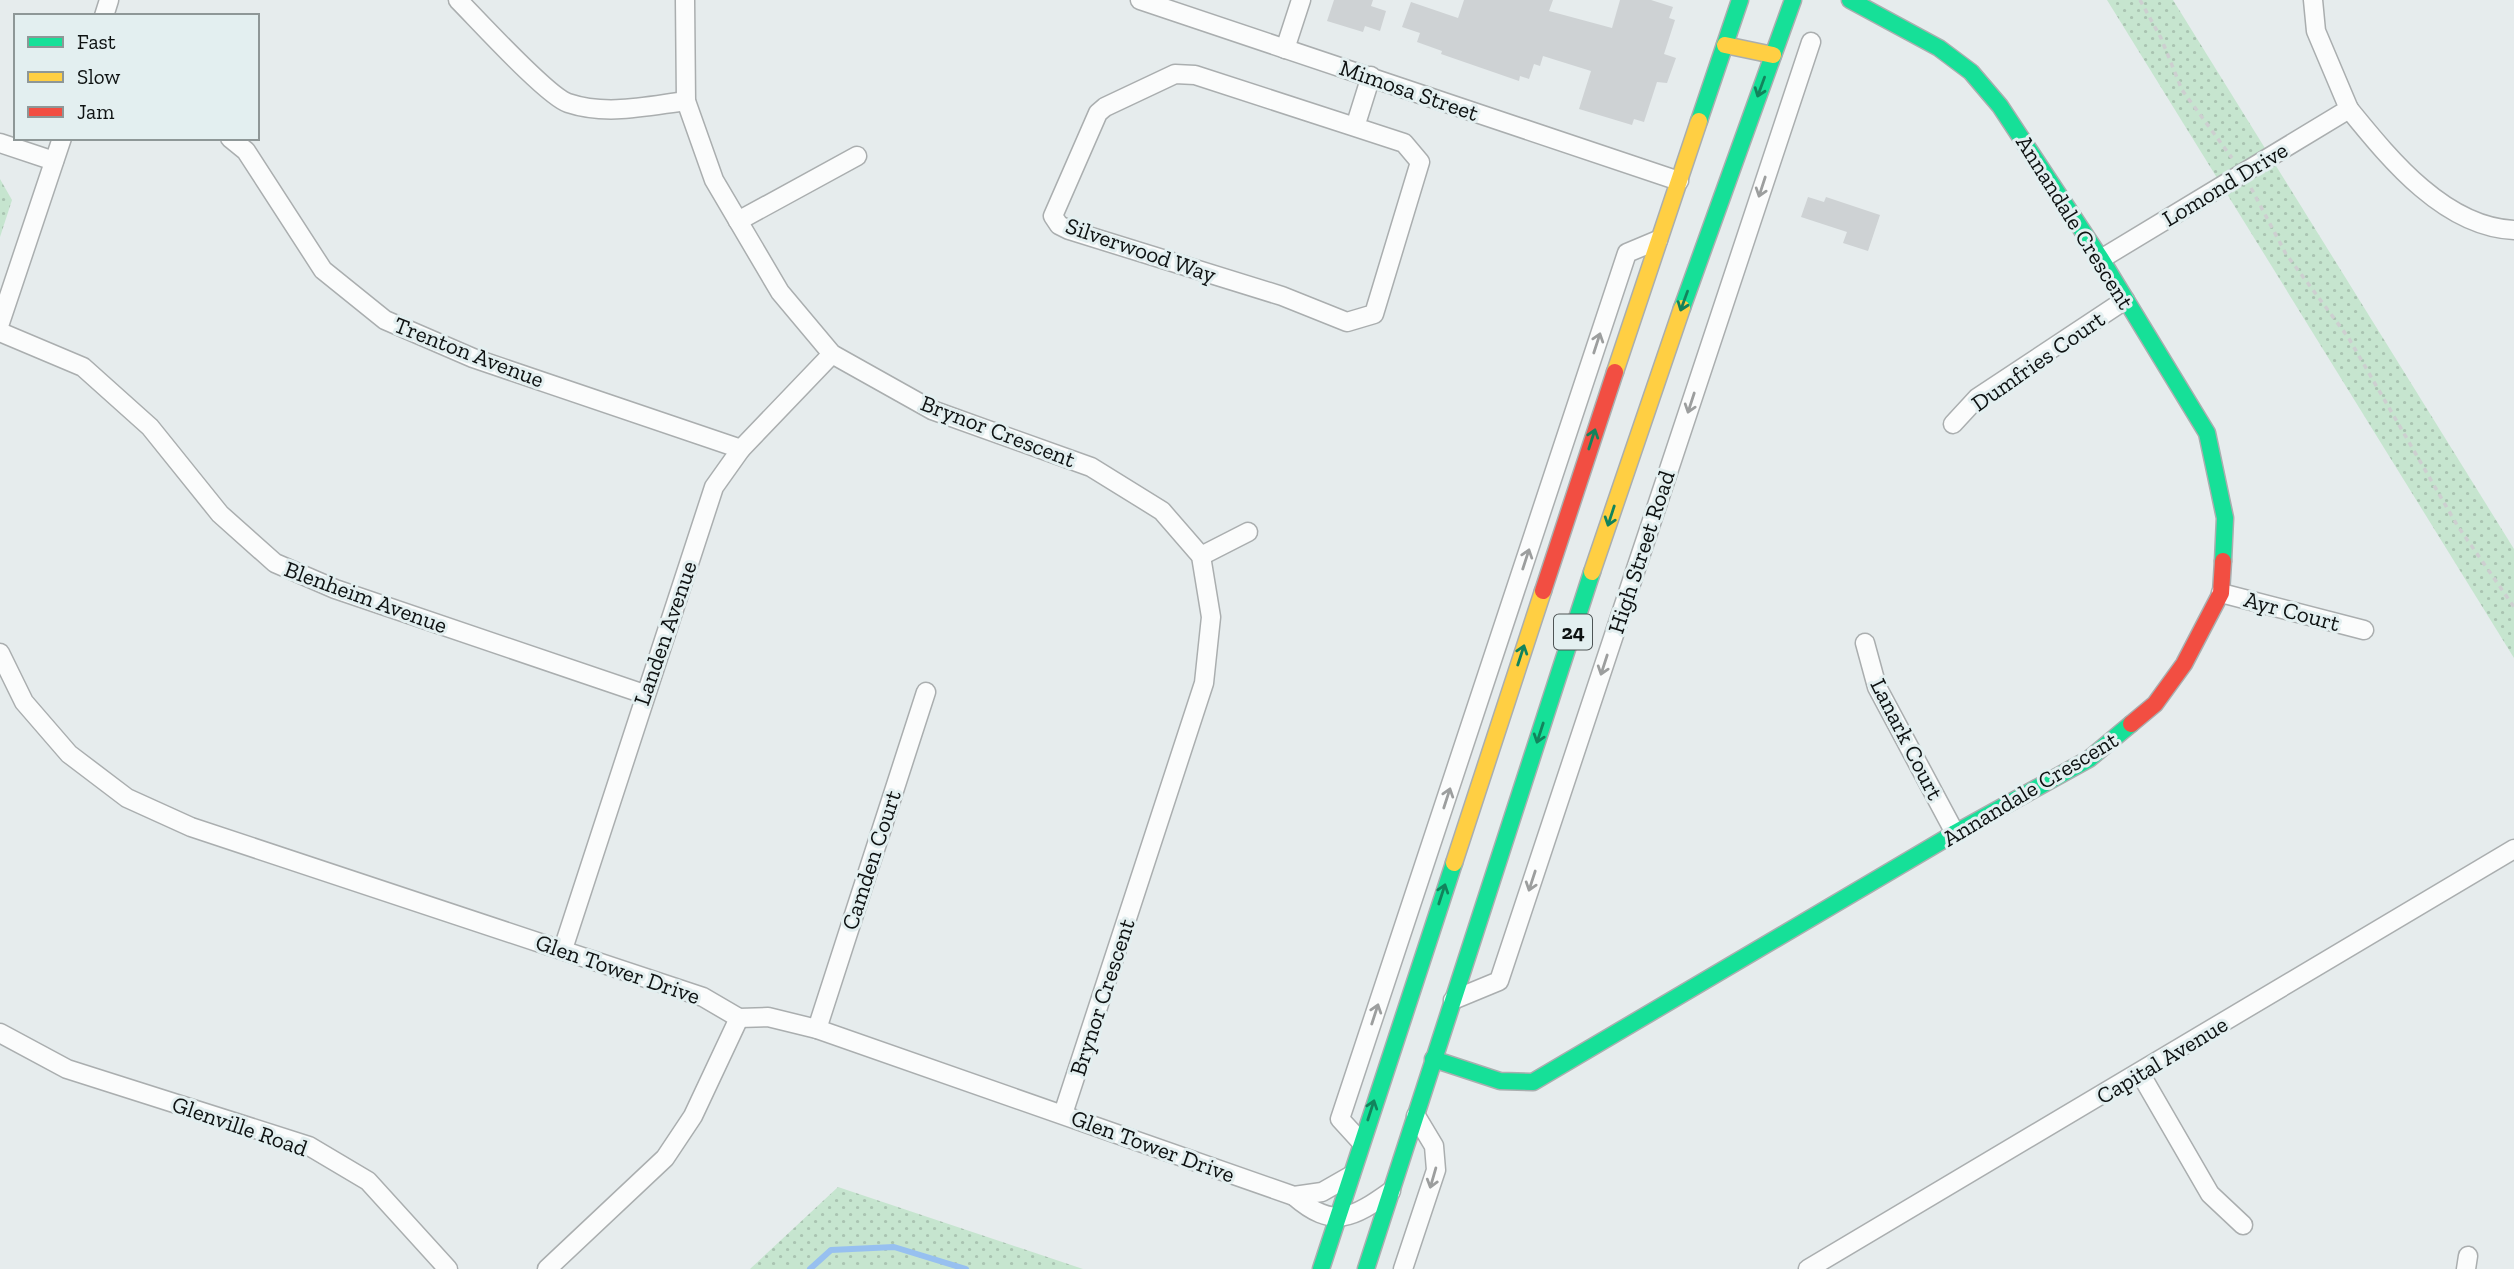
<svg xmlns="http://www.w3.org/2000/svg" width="2514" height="1269" font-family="'Zilla Slab',serif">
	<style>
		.park { fill: url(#park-dots) }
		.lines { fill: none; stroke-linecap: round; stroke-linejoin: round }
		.stream { stroke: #97c0f0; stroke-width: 6 }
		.building { fill: #ced2d4 }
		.street-casing { stroke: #aaaeaf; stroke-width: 21 }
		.fast-casing { stroke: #aaaeaf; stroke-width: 19 }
		.slow-casing { stroke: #aaaeaf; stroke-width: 19 }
		.jam-casing { stroke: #aaaeaf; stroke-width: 19 }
		.path { stroke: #cdcfd0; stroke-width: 3.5; stroke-dasharray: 5 5; stroke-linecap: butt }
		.street { stroke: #fbfcfc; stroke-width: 18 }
		.fast { stroke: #16e098; stroke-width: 16 }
		.slow { stroke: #ffcf43; stroke-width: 16 }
		.jam { stroke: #f24e42; stroke-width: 16 }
		.oneway { stroke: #12835c }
		.oneway2 { stroke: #9c9e9e }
		.labels { text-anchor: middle; stroke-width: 6; stroke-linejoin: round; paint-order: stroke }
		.shield { fill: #e3eff0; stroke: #4e5455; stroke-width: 2 }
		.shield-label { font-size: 21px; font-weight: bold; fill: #0e1212 }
		.street-label { font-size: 23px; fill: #0e1212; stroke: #e3eff0 }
	</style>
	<defs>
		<pattern id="park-dots" width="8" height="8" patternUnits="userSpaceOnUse" patternTransform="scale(1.75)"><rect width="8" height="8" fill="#c6e5cf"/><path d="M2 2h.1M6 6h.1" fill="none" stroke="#a9c3b1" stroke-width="1.8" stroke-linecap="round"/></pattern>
	</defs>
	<rect width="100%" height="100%" fill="#e6eced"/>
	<!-- park -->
	<g class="park">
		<path d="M2107,0h66l341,549v109z"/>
		<path d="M0,179l12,21 -12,37z"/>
		<path d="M838,1187l245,82h-333z"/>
	</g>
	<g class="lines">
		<!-- stream -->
		<path class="stream" d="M810,1269l21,-19 63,-3 72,22"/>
	</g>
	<!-- building -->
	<g class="building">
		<path d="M1334,0h39l-2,6 15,5 -6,20 -15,-5 -2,6 -36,-11z"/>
		<path d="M1464,0h89l-4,11 63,17 8,-28h31l22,7 -4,11 6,2 -11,34 12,4 -9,25 -10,-1 -13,40 -10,-3 -2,6 -53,-16 12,-38 -48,-15 -3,10 -6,-2 -5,15 -9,-3 -1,5 -78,-27 1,-3 -25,-9 3,-9 -18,-6 9,-25 47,16z"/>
		<path d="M1808,197l16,5 2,-5 54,18 -12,36 -25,-8 4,-11 -46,-15z"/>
	</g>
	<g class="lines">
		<defs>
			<g id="street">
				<path d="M458,0c20,20 89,96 110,103 39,13 79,3 118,-2"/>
				<path d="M685,0l1,101 28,79 66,112 52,62 100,56 159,57 71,44 39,45 10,61 -7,66 -141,431"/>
				<path d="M1140,0l539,181"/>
				<path d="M104,16l5,-16"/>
				<path d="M1285,49l16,-49"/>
				<path d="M2349,109c40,49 95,118 165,121"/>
				<path d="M1355,127l-160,-52 -20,-1 -70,33 -7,6 -45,103 6,9 10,5 213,66 65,26 27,-8 46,-152 -16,-19 -49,-16 16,-51"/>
				<path d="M230,138l16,13 77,119 62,50 88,38 268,91"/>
				<path d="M0,143l54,18"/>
				<path d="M738,221l119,-65"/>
				<path d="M2101,259l248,-150 -33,-78 -3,-31"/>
				<path d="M0,323l62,-185"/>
				<path d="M0,332l83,35 67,60 70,87 55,49 60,26 309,105"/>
				<path d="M1953,424l24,-26 148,-98"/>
				<path d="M1201,556l47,-24"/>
				<path d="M2221,593l143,37"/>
				<path d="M1865,643l12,44 78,146"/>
				<path d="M0,653l24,49 45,52 58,44 64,29 512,170 36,21 29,-1 49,12 477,167 28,-4 28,-16"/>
				<path d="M563,949l151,-462 27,-38 91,-95"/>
				<path d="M1453,1000l46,-19 312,-939"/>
				<path d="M817,1029l109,-337"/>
				<path d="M0,1033l67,36 242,77 59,35 80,88"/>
				<path d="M2140,1073l70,121 33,31"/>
				<path d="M1361,1142l-21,-23 287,-866 31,-13"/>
				<path d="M1294,1196c39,34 59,22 97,-5"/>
				<path d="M547,1269l118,-111 28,-42 46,-98"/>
				<path d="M1403,1269l33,-99 -2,-24 -18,-30"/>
				<path d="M1808,1269l706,-420"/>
				<path d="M2466,1269l2,-13"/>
			</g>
			<g id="fast">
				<path d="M1850,0l89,48 32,24 29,34 101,153 106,174 18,85 -2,43"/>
				<path d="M1699,121l41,-121"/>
				<path d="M1682,308l111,-308"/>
				<path d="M1433,1059l67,22 33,1 422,-249 134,-74 42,-35"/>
				<path d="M1321,1269l133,-406"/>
				<path d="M1366,1269l226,-697"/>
			</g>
			<g id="slow">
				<path d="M1725,45l48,10"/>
				<path d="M1615,372l84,-251"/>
				<path d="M1592,572l90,-264"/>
				<path d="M1454,863l89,-272"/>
			</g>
			<g id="jam">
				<path d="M1543,591l72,-219"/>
				<path d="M2131,724l24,-20 29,-40 37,-71 2,-32"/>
			</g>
		</defs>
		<!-- street casing -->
		<use href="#street" class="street-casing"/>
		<!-- fast casing -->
		<use href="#fast" class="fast-casing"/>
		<!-- slow casing -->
		<use href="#slow" class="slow-casing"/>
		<!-- jam casing -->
		<use href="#jam" class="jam-casing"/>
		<!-- path -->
		<g class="path">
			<path d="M2140,0l21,38 21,52 50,68"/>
			<path d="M2251,188l35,66 62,83 109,188 57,82"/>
		</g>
		<!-- street -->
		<use href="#street" class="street"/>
		<!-- fast -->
		<use href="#fast" class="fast"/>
		<!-- slow -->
		<use href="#slow" class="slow"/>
		<!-- jam -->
		<use href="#jam" class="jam"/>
	</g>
	<!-- one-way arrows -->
	<defs><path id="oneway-shaft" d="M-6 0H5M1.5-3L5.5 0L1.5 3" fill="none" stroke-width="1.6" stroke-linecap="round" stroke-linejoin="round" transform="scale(1.75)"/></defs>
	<g class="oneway">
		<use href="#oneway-shaft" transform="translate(1761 87) rotate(110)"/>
		<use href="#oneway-shaft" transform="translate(1684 301) rotate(110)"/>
		<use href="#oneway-shaft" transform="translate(1592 439) rotate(-72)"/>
		<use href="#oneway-shaft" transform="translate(1611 516) rotate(108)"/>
		<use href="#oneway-shaft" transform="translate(1521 655) rotate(-72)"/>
		<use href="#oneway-shaft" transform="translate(1540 733) rotate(108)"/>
		<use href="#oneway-shaft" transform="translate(1442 894) rotate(-72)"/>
		<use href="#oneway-shaft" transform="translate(1371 1110) rotate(-72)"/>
	</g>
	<g class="oneway2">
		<use href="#oneway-shaft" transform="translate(1762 187) rotate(108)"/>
		<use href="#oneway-shaft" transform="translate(1597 343) rotate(-72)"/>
		<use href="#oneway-shaft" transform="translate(1691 403) rotate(108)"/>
		<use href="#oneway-shaft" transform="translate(1526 559) rotate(-72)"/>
		<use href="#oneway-shaft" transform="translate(1604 665) rotate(108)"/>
		<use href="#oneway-shaft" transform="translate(1447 798) rotate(-72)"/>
		<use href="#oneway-shaft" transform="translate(1532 881) rotate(108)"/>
		<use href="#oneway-shaft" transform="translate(1375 1014) rotate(-72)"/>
		<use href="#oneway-shaft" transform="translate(1433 1178) rotate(106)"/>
	</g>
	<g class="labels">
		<!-- shield labels -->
		<rect class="shield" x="1554" y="614.5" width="38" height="35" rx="5"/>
		<g class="shield-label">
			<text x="1573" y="639">24</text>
		</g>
		<!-- street labels -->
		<g class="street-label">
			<text transform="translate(1409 90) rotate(19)" y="8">Mimosa Street</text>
			<text transform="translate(2225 184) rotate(-31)" y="8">Lomond Drive</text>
			<text transform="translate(2075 222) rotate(58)" y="8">Annandale Crescent</text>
			<text transform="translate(1141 250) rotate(19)" y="8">Silverwood Way</text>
			<text transform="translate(469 352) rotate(21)" y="8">Trenton Avenue</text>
			<text transform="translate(2038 361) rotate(-35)" y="8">Dumfries Court</text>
			<text transform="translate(998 431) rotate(21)" y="8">Brynor Crescent</text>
			<text transform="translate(1641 552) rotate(-72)" y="8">High Street Road</text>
			<text transform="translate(366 597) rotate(20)" y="8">Blenheim Avenue</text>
			<text transform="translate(2292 611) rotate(15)" y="8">Ayr Court</text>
			<text transform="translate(665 633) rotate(-71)" y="8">Landen Avenue</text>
			<text transform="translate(1907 739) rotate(63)" y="8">Lanark Court</text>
			<text transform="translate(2030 789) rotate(-31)" y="8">Annandale Crescent</text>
			<text transform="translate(871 860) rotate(-72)" y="8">Camden Court</text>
			<text transform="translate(618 969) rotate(19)" y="8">Glen Tower Drive</text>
			<text transform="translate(1102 997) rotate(-72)" y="8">Brynor Crescent</text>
			<text transform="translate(2162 1060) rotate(-31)" y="8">Capital Avenue</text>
			<text transform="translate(240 1126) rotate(19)" y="8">Glenville Road</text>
			<text transform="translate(1153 1146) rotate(20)" y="8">Glen Tower Drive</text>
		</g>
	</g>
	<!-- legend -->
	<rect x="14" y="14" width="245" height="126" fill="#e3eff0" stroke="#8e9797" stroke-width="2"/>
	<rect x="28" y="37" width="35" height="10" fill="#16e098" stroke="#8e9797" stroke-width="2"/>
	<text x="77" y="49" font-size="21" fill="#0e1212">Fast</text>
	<rect x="28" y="72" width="35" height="10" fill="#ffcf43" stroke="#8e9797" stroke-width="2"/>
	<text x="77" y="84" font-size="21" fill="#0e1212">Slow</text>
	<rect x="28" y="107" width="35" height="10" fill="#f24e42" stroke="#8e9797" stroke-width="2"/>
	<text x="77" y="119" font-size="21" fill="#0e1212">Jam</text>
</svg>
